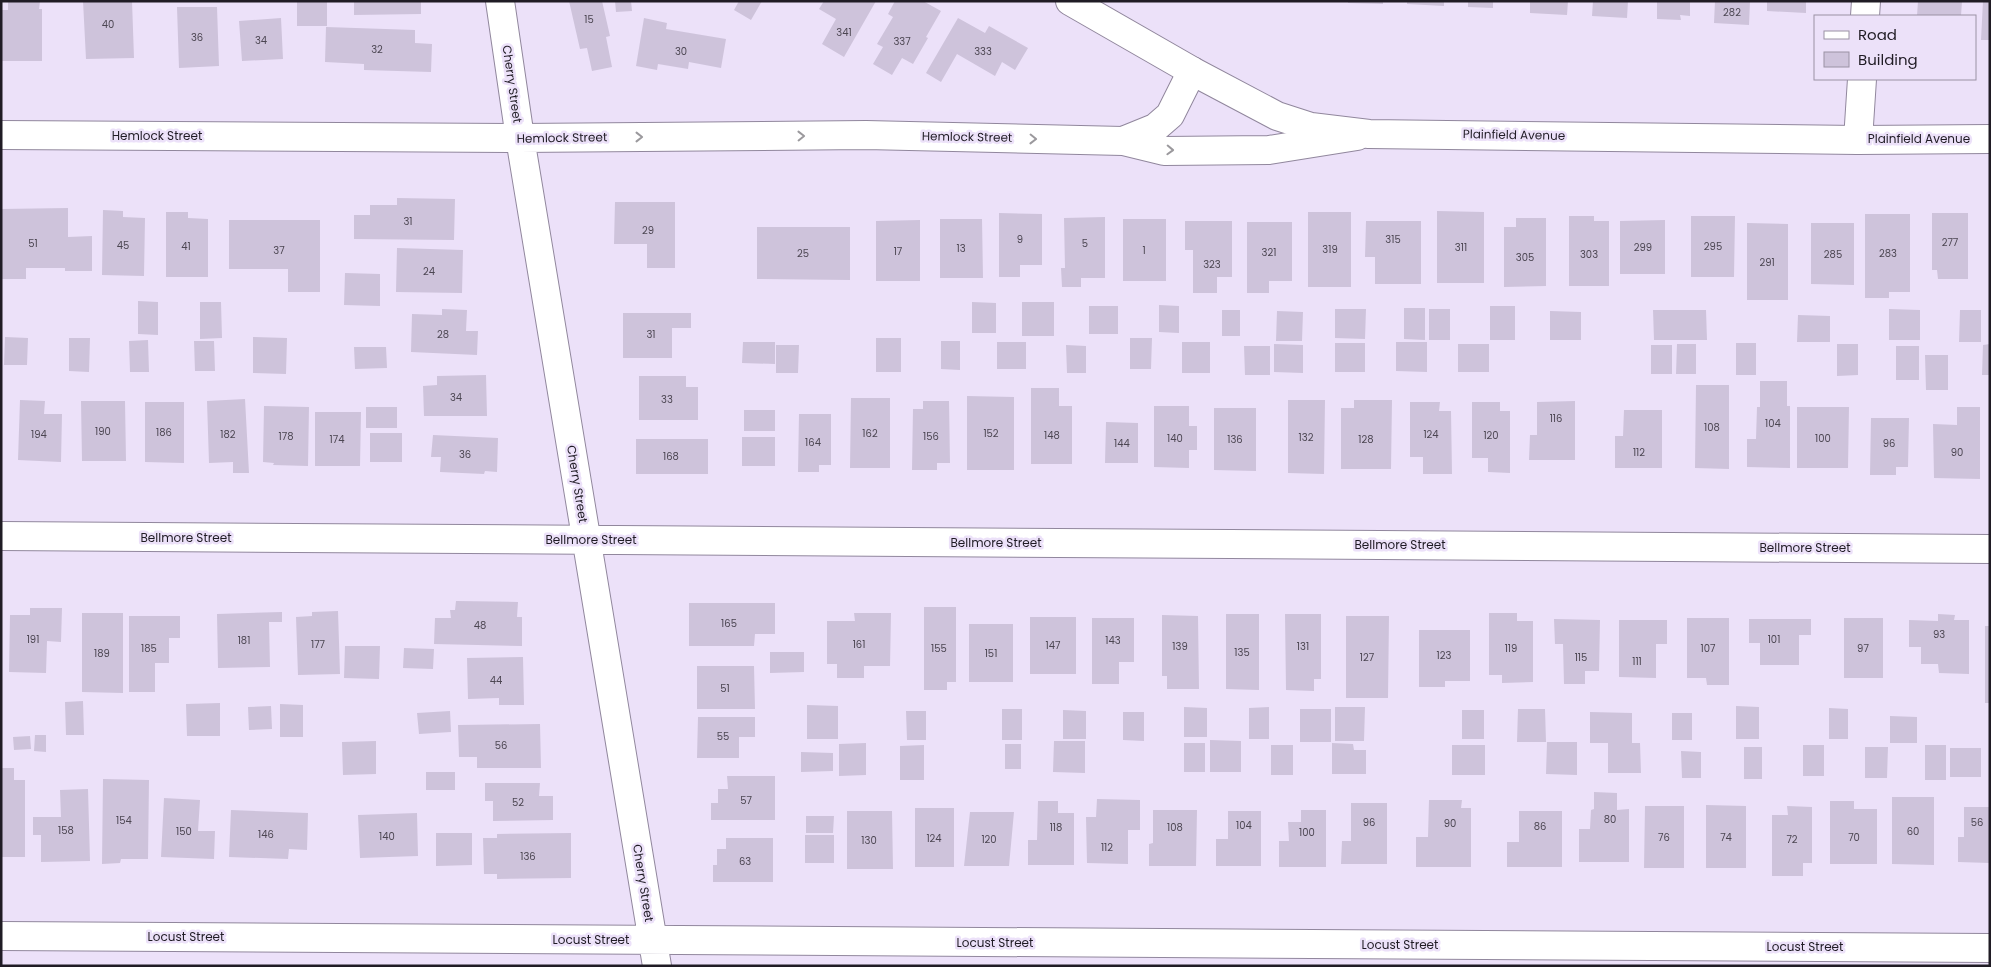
<svg xmlns="http://www.w3.org/2000/svg" width="1991" height="967" font-family="Poppins,sans-serif">
<style>
.building{fill:#cec3db}
.lines{fill:none;stroke-linecap:round;stroke-linejoin:round}
.street-casing{stroke:#91879d;stroke-width:30}
.secondary-casing{stroke:#91879d;stroke-width:30}
.street{stroke:#fff;stroke-width:28}
.secondary{stroke:#fff;stroke-width:28}
.oneway{stroke:#9b999d}
.labels{text-anchor:middle;stroke-width:5;stroke-linejoin:round;paint-order:stroke}
.number-label{font-size:10px;fill:#4c4652}
.street-label{font-size:12px;fill:#201c25;stroke:#ece1f9}
</style>
<rect width="100%" height="100%" fill="#ece1f9"/>
<path class="building" d="M8,1H40L39,9H42V61H1V10H8Z
M83,1H132L134,58L86,59Z
M297,1H327V26H297Z
M354,1H421V14L354,15Z
M569,1H602L610,36L606,37L612,67L592,71L587,48L580,49Z
M615,1H631L632,11L616,12Z
M739,1H762L751,20L734,10Z
M824,1H876L844,57L822,44L836,19L819,9Z
M895,1H923L941,11L926,37L928,38L913,64L902,58L892,75L873,64L883,47L877,44L893,17L888,14Z
M1348,1H1383V4L1348,3Z
M1407,1H1444V6L1407,4Z
M1468,1H1493V8L1468,7Z
M1530,1H1568L1567,15L1530,13Z
M1593,1H1628L1627,18L1592,16Z
M1657,1H1690V16L1680,15L1681,20L1657,19Z
M1715,1H1750L1749,25L1714,23Z
M1767,1H1806V13L1767,11Z
M1918,1H1962L1961,16H1917Z
M1983,1H1990V40H1981Z
M177,7H217L219,66L179,68Z
M281,18L283,59L242,61L239,21Z
M644,18L667,23L666,29L726,39L721,68L689,62L688,69L658,64L657,70L636,66Z
M958,18L985,33L989,26L1028,48L1015,70L1002,62L995,76L957,54L941,82L926,73Z
M326,27L415,30V43L432,44L431,72L364,70V64L325,62Z
M397,198L455,199L454,240L354,239V215H370V205H397Z
M615,202H675V268H647V244H614Z
M68,208V237L92,236V271H65V268H26V279H1V209Z
M103,210L123,211V217L145,218L144,276L102,275Z
M1437,211L1484,212V283H1437Z
M166,212H188V218L208,219V277H166Z
M1308,212H1351V287H1308Z
M999,213L1042,214V265H1020V277H999Z
M1932,213H1968V279H1938L1937,270H1932Z
M1865,214H1910V292H1889V298H1865Z
M1569,216H1594V221H1609V286H1569Z
M1691,216H1735L1734,277H1691Z
M1105,217V278H1081V287H1062L1061,268H1065L1064,218Z
M1516,218H1546V286L1504,287V227H1516Z
M940,219H982L983,278H940Z
M1123,219H1166V281H1123Z
M229,220H320V292H288V269H229Z
M920,220V281H876V221Z
M1665,220V274H1620V221Z
M1185,221H1232V277H1217V293H1193V250H1185Z
M1366,221H1421V284H1375V257H1365Z
M1247,222H1292V281H1269V293H1247Z
M1747,223L1788,224V300H1747Z
M1811,223H1854V285L1811,284Z
M757,227H850V280L757,279Z
M397,248L463,250L462,293L396,292Z
M345,273L380,274V306L344,305Z
M138,301L158,302V335L138,334Z
M200,302H221L222,338L200,339Z
M972,302L996,303V333H972Z
M1022,302H1054V336H1022Z
M1159,305L1179,306V333L1159,332Z
M1089,306H1118V334H1089Z
M1490,306H1515V340H1490Z
M1404,308H1425V340L1404,339Z
M442,309L467,310L466,331H478L477,355L411,352L412,314L442,315Z
M1335,309H1366L1365,339L1335,338Z
M1429,309H1450V340H1429Z
M1889,309L1920,310V340H1889Z
M1222,310H1240V336H1222Z
M1653,310H1706L1707,340H1654Z
M1960,310H1981V342H1959Z
M1277,311L1303,312L1302,341H1276Z
M1550,311L1581,312V340H1550Z
M623,313H691V328H672V358H623Z
M1798,315L1830,316V342H1797Z
M5,337L28,338L27,365H4Z
M253,337L287,338L286,374L253,373Z
M69,338H90L89,372L69,371Z
M876,338H901V372H876Z
M1130,338H1152L1151,369H1130Z
M148,340L149,372H130L129,341Z
M194,341H214L215,371H195Z
M941,341H960V370L941,369Z
M743,342H775V364L742,363Z
M997,342H1026V369H997Z
M1182,342H1210V373H1182Z
M1396,342H1427V372L1396,371Z
M1335,343H1365V372H1335Z
M1736,343H1756V375H1736Z
M1274,344L1303,345V373L1274,372Z
M1458,344H1489V372H1458Z
M1677,344H1696V374H1676Z
M1837,344H1858V375L1837,376Z
M1990,344V375H1982L1983,345Z
M776,345H799L798,373H776Z
M1066,345L1086,346V373H1067Z
M1651,345H1672V374H1651Z
M1244,346H1270V375H1245Z
M1896,346H1919V380H1896Z
M354,347H386L387,368L355,369Z
M1925,355H1948V390H1926Z
M486,375L487,416H424L423,386L437,385V376Z
M639,376H686V387H698V420H639Z
M1760,381H1787V406H1790V468L1747,467V439H1756L1757,407H1760Z
M1696,385H1729V469L1695,468Z
M1031,388H1059V406H1072V464H1031Z
M967,396L1014,397V470H967Z
M851,398H890V468H850Z
M245,399L249,473H233V462L209,463L207,401Z
M20,400L45,401L44,414H62L61,462L18,460Z
M1288,400H1325L1324,474L1288,473Z
M1354,400H1392L1391,469H1341V408H1354Z
M81,401H125L126,461H82Z
M923,401H949L950,463H937V470H912L913,409H923Z
M1575,401V460H1529L1530,435H1537V402Z
M145,402H184V463L145,462Z
M1410,402H1440L1439,411H1451L1452,474H1423V457H1410Z
M1472,402H1500V411H1510V473L1488,472V458H1472Z
M264,406L309,407L308,466L273,465L274,463L263,462Z
M1154,406H1189V426H1197V450H1189V468L1154,467Z
M366,407H397V428H366Z
M1797,407H1849L1848,468H1797Z
M1957,407H1980V479L1934,478L1933,424L1957,425Z
M1214,408H1256V471L1214,470Z
M744,410H775V431H744Z
M1624,410H1662V468H1615V436H1623Z
M315,412H361L360,466H315Z
M799,414H831V465H819V472H798Z
M1871,418H1909L1908,467H1896V475H1870Z
M1106,422L1138,423V463H1105Z
M370,433H402V462H370Z
M433,435L498,438L497,472L485,471L484,474L440,472L441,457H431Z
M742,437H775V466H742Z
M636,439H708V474H636Z
M456,601L518,602L517,617H522V646L434,644L435,618H451L450,610H455Z
M689,603H775V634H755L754,646H689Z
M924,607H956V682H947V690H924Z
M30,608H62L61,642L47,641L46,673L9,672L10,615H30Z
M338,611L340,674L298,675L296,617L312,616V612Z
M282,612V622H269L270,667L218,668L217,614Z
M82,613H123V693L82,692Z
M854,613H891L890,666H864V678H837V664H827V621H855Z
M1489,613H1517V621H1533V682L1502,683V675H1489Z
M1226,614H1259V690L1226,689Z
M1285,614H1321V679H1314V691L1286,690Z
M1938,614L1955,615L1954,620H1969V674L1939,673L1938,664H1921V647H1909V620L1938,621Z
M1162,615L1198,616L1199,689H1167V676H1162Z
M129,616H180V638H169V663H155V692H129Z
M1346,616H1389L1388,698H1346Z
M1030,617H1076V674H1030Z
M1092,618H1134V662H1119V684H1092Z
M1687,618H1729V685H1707L1706,678H1687Z
M1844,618H1883V678H1844Z
M1554,619L1600,620L1599,671H1585V684H1564L1563,644H1555Z
M1749,619H1811V635H1799V665H1760V643H1749Z
M1619,620H1667V644H1656V678L1619,677Z
M969,624H1013V682H969Z
M1985,626H1990V703H1985Z
M1419,630H1470V681H1445V687H1419Z
M345,646H380L379,679L344,678Z
M404,648L434,649L433,669L403,668Z
M770,652H804V672L770,673Z
M523,657L524,705H499V698L468,699L467,658Z
M697,666H754L755,709H697Z
M83,701L84,735H66L65,702Z
M220,703V736H187L186,704Z
M280,704L303,705V737H280Z
M807,705L838,706V739H807Z
M271,706L272,729L249,730L248,707Z
M1736,706L1759,707V739H1736Z
M1184,707L1207,708V737H1184Z
M1269,707V739H1249V708Z
M1335,707H1365L1364,741H1335Z
M1829,708L1848,709V739H1829Z
M1002,709H1022V740H1002Z
M1300,709H1331V742H1300Z
M1518,709H1545L1546,742H1517Z
M1063,710L1086,711V739H1063Z
M1462,710H1484V739H1462Z
M450,711L451,732L419,734L417,713Z
M906,711H926V740H907Z
M1123,712H1144V741L1123,740Z
M1590,712L1632,713V743H1640L1641,773H1608V743H1590Z
M1672,713H1692V740H1672Z
M1890,716L1917,717V743H1890Z
M698,717H755V737H739V758H697Z
M540,724L541,768H477V757H459L458,725Z
M35,735H46V752L34,751Z
M30,736L31,749L14,750L13,737Z
M1210,740L1241,741V772H1210Z
M376,741V774L343,775L342,742Z
M1054,741H1085V773L1053,772Z
M1547,742H1577V775L1546,774Z
M866,743V775L839,776V744Z
M1184,743H1205V772H1184Z
M1332,743L1353,744L1354,750H1366V774H1332Z
M1005,744H1021V769H1005Z
M924,745V780H900V746Z
M1271,745H1293V775H1271Z
M1452,745H1485V775H1452Z
M1803,745H1824V776H1803Z
M1925,745H1946V780H1925Z
M1744,747H1762V779H1744Z
M1865,747H1888L1887,778H1865Z
M1950,748H1981V777H1950Z
M1681,751L1701,752V778H1682Z
M801,752L833,753V771L801,772Z
M1,768H14V780H25V857H1Z
M426,772H455V790H426Z
M727,776H775V820H711V803H718V789H728Z
M103,779L149,780L148,859H121L120,863L102,864Z
M485,783H540L539,796H553V820L493,821V801H485Z
M88,789L90,861L41,862V835H33V817H61L60,790Z
M1594,792L1617,793V810L1629,809V862H1579V829H1590L1591,810L1594,809Z
M1892,797H1934V865L1892,864Z
M164,798L200,800L198,831H215L214,859L161,857Z
M1097,799L1140,800V830H1128V864L1087,863L1086,817H1096Z
M1429,800H1462L1461,808H1471V867H1416V837H1428Z
M1038,801H1058V813H1074V865H1028V840H1037Z
M1830,801H1854V809H1877V864H1830Z
M1351,803H1387V864H1341L1342,841H1351Z
M1706,805L1746,806V868H1706Z
M1645,806H1684V868H1644Z
M1787,806L1812,807V863H1803V876H1772V815H1788Z
M1964,807H1990V863L1958,862V837H1964Z
M915,808H954V867H915Z
M231,810L308,813L307,850L289,849L288,859L229,857Z
M1153,810H1197L1196,866H1149V844L1153,843Z
M1301,810H1326V867H1279V841H1289L1288,822H1301Z
M847,811H892L893,869H847Z
M1228,811H1261V866H1216V839H1228Z
M1519,811H1562V867H1507V842H1519Z
M970,812H1014L1009,866H964Z
M417,813L418,856L360,858L358,815Z
M806,816H834L833,833H806Z
M436,833H472V865L436,866Z
M571,833V878L497,879V874H484L483,838H497V834Z
M805,835H834V863H805Z
M726,838H773V882H713V865H717V849H726Z"/>
<g class="lines">
<defs>
<path id="street" d="M500,1L520,138L657,966
M1865,16L1866,1
M1,135L520,138L866,135L1123,141L1164,151L1269,150L1357,136
M1858,140L1862,79
M1123,141L1155,128L1170,115L1192,71
M1,536L1990,549
M1,936L1990,948"/>
<path id="secondary" d="M1070,1L1192,71L1277,116L1311,127L1369,134L1858,140L1990,139"/>
</defs>
<use href="#street" class="street-casing"/>
<use href="#secondary" class="secondary-casing"/>
<use href="#street" class="street"/>
<use href="#secondary" class="secondary"/>
</g>
<defs><path id="oneway-chevron" d="M-2-3.5L2.5 0L-2 3.5" fill="none" stroke-width="1.6" stroke-linecap="round" stroke-linejoin="round" transform="scale(1.25)"/></defs>
<g class="oneway">
<use href="#oneway-chevron" transform="translate(801 136) rotate(-1)"/>
<use href="#oneway-chevron" transform="translate(639 137)"/>
<use href="#oneway-chevron" transform="translate(1033 139) rotate(1)"/>
<use href="#oneway-chevron" transform="translate(1170 150) rotate(2)"/>
</g>
<g class="labels">
<g class="number-label">
<text x="1732" y="16">282</text>
<text x="589" y="23">15</text>
<text x="108" y="28">40</text>
<text x="844" y="36">341</text>
<text x="197" y="41">36</text>
<text x="261" y="44">34</text>
<text x="902" y="45">337</text>
<text x="377" y="53">32</text>
<text x="681" y="55">30</text>
<text x="983" y="55">333</text>
<text x="408" y="225">31</text>
<text x="648" y="234">29</text>
<text x="1020" y="243">9</text>
<text x="1393" y="243">315</text>
<text x="1950" y="246">277</text>
<text x="33" y="247">51</text>
<text x="1085" y="247">5</text>
<text x="123" y="249">45</text>
<text x="186" y="250">41</text>
<text x="1713" y="250">295</text>
<text x="1461" y="251">311</text>
<text x="1643" y="251">299</text>
<text x="961" y="252">13</text>
<text x="1330" y="253">319</text>
<text x="279" y="254">37</text>
<text x="1144" y="254">1</text>
<text x="898" y="255">17</text>
<text x="1269" y="256">321</text>
<text x="803" y="257">25</text>
<text x="1888" y="257">283</text>
<text x="1589" y="258">303</text>
<text x="1833" y="258">285</text>
<text x="1525" y="261">305</text>
<text x="1767" y="266">291</text>
<text x="1212" y="268">323</text>
<text x="429" y="275">24</text>
<text x="443" y="338">28</text>
<text x="651" y="338">31</text>
<text x="456" y="401">34</text>
<text x="667" y="403">33</text>
<text x="1556" y="422">116</text>
<text x="1773" y="427">104</text>
<text x="1712" y="431">108</text>
<text x="103" y="435">190</text>
<text x="164" y="436">186</text>
<text x="870" y="437">162</text>
<text x="991" y="437">152</text>
<text x="39" y="438">194</text>
<text x="228" y="438">182</text>
<text x="1431" y="438">124</text>
<text x="1052" y="439">148</text>
<text x="1491" y="439">120</text>
<text x="286" y="440">178</text>
<text x="931" y="440">156</text>
<text x="1306" y="441">132</text>
<text x="1175" y="442">140</text>
<text x="1823" y="442">100</text>
<text x="337" y="443">174</text>
<text x="1235" y="443">136</text>
<text x="1366" y="443">128</text>
<text x="813" y="446">164</text>
<text x="1122" y="447">144</text>
<text x="1889" y="447">96</text>
<text x="1639" y="456">112</text>
<text x="1957" y="456">90</text>
<text x="465" y="458">36</text>
<text x="671" y="460">168</text>
<text x="729" y="627">165</text>
<text x="480" y="629">48</text>
<text x="1939" y="638">93</text>
<text x="33" y="643">191</text>
<text x="1774" y="643">101</text>
<text x="244" y="644">181</text>
<text x="1113" y="644">143</text>
<text x="318" y="648">177</text>
<text x="859" y="648">161</text>
<text x="1053" y="649">147</text>
<text x="1180" y="650">139</text>
<text x="1303" y="650">131</text>
<text x="149" y="652">185</text>
<text x="939" y="652">155</text>
<text x="1511" y="652">119</text>
<text x="1708" y="652">107</text>
<text x="1863" y="652">97</text>
<text x="1242" y="656">135</text>
<text x="102" y="657">189</text>
<text x="991" y="657">151</text>
<text x="1444" y="659">123</text>
<text x="1367" y="661">127</text>
<text x="1581" y="661">115</text>
<text x="1637" y="665">111</text>
<text x="496" y="684">44</text>
<text x="725" y="692">51</text>
<text x="723" y="740">55</text>
<text x="501" y="749">56</text>
<text x="746" y="804">57</text>
<text x="518" y="806">52</text>
<text x="1610" y="823">80</text>
<text x="124" y="824">154</text>
<text x="1369" y="826">96</text>
<text x="1977" y="826">56</text>
<text x="1450" y="827">90</text>
<text x="1244" y="829">104</text>
<text x="1540" y="830">86</text>
<text x="1056" y="831">118</text>
<text x="1175" y="831">108</text>
<text x="66" y="834">158</text>
<text x="184" y="835">150</text>
<text x="1913" y="835">60</text>
<text x="1307" y="836">100</text>
<text x="266" y="838">146</text>
<text x="387" y="840">140</text>
<text x="1664" y="841">76</text>
<text x="1726" y="841">74</text>
<text x="1854" y="841">70</text>
<text x="934" y="842">124</text>
<text x="989" y="843">120</text>
<text x="1792" y="843">72</text>
<text x="869" y="844">130</text>
<text x="1107" y="851">112</text>
<text x="528" y="860">136</text>
<text x="745" y="865">63</text>
</g>
<g class="street-label">
<text transform="translate(512 84) rotate(82)" y="4">Cherry Street</text>
<text transform="translate(1514 135) rotate(1)" y="4">Plainfield Avenue</text>
<text x="157" y="140">Hemlock Street</text>
<text transform="translate(967 137) rotate(1)" y="4">Hemlock Street</text>
<text transform="translate(562 138) rotate(-1)" y="4">Hemlock Street</text>
<text x="1919" y="143">Plainfield Avenue</text>
<text transform="translate(577 484) rotate(81)" y="4">Cherry Street</text>
<text x="186" y="542">Bellmore Street</text>
<text x="591" y="544">Bellmore Street</text>
<text x="996" y="547">Bellmore Street</text>
<text x="1400" y="549">Bellmore Street</text>
<text x="1805" y="552">Bellmore Street</text>
<text transform="translate(643 883) rotate(81)" y="4">Cherry Street</text>
<text x="186" y="941">Locust Street</text>
<text x="591" y="944">Locust Street</text>
<text x="995" y="947">Locust Street</text>
<text x="1400" y="949">Locust Street</text>
<text x="1805" y="951">Locust Street</text>
</g>
</g>
<rect width="1991" height="967" fill="none" stroke="#201c25" stroke-width="5"/>
<rect x="1814" y="15" width="162" height="65" fill="#ece1f9" stroke="#9a92a4"/>
<rect x="1824" y="31" width="25" height="8" fill="#ffffff" stroke="#9a92a4"/>
<text x="1858" y="40" font-size="15" fill="#201c25">Road</text>
<rect x="1824" y="52" width="25" height="15" fill="#cec3db" stroke="#9a92a4"/>
<text x="1858" y="65" font-size="15" fill="#201c25">Building</text>
</svg>
